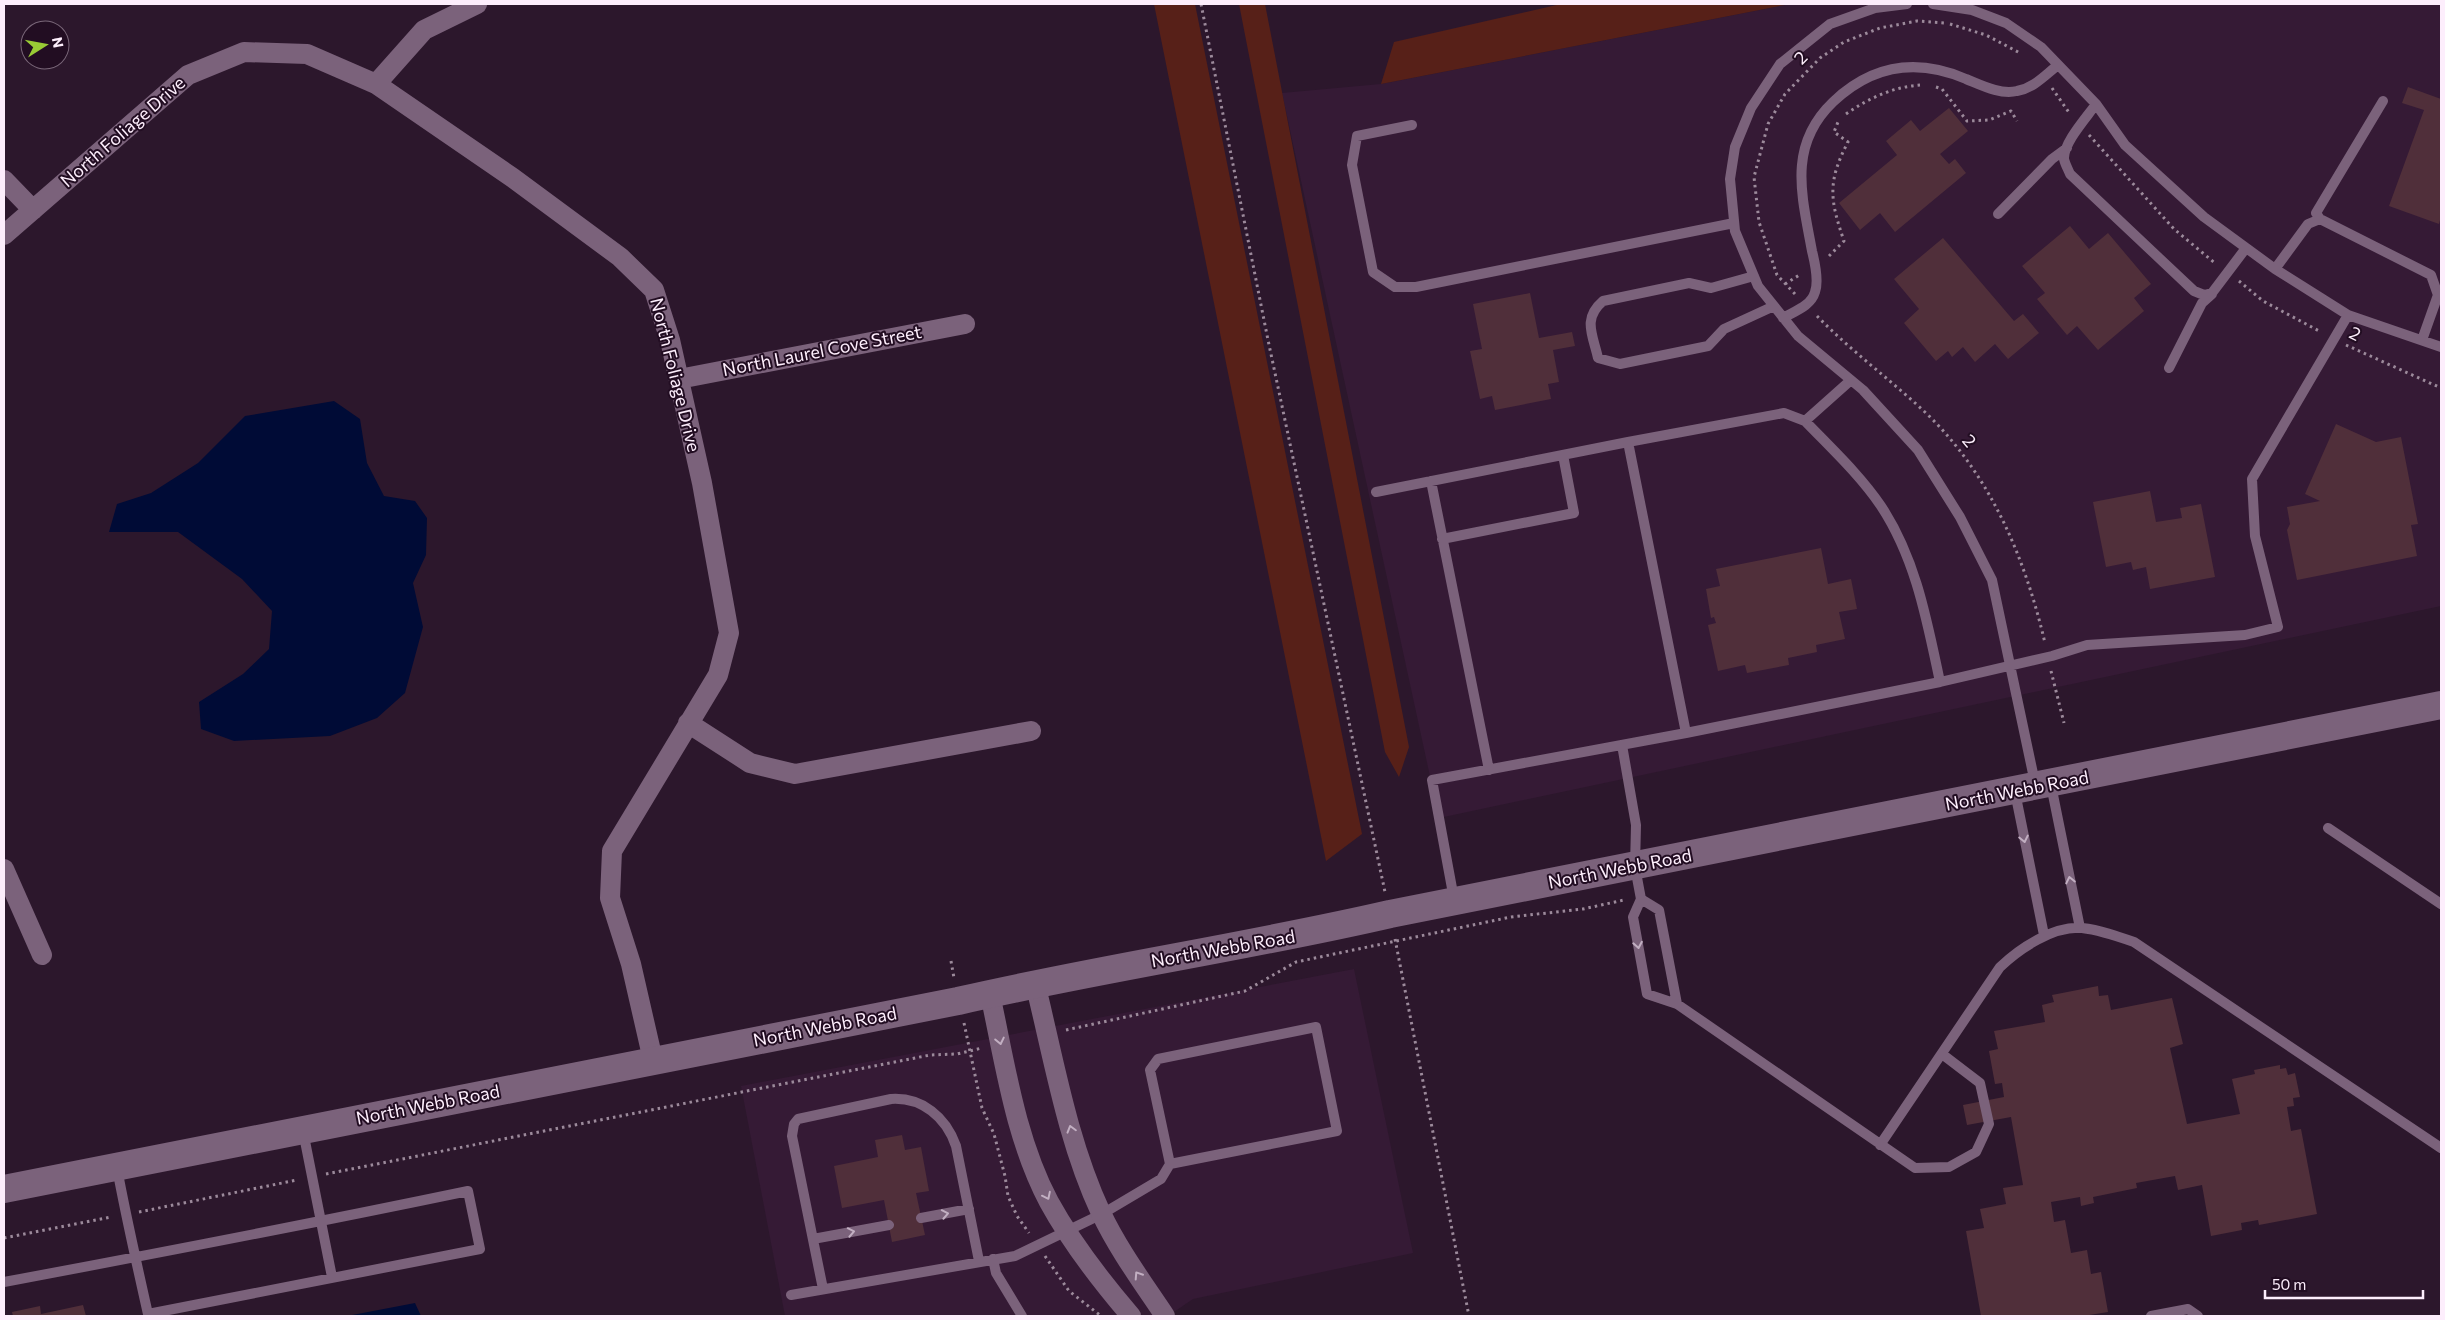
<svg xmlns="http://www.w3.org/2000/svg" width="2445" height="1320" font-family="Commissioner,sans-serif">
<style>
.built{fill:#351a35}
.green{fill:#572018}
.water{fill:#000b36}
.building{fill:#502f3a}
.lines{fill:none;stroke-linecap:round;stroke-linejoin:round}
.path{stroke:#9c8a9b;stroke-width:3;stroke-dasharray:2.5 4;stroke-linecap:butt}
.service{stroke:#7b627b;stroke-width:10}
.minor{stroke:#7b627b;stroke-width:20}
.secondary{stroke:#7b627b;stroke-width:28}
.oneway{stroke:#c2afc2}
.labels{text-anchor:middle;stroke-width:4;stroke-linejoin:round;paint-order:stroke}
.street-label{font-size:18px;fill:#fdeefc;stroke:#220d22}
</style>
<rect width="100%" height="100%" fill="#2c172c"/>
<path class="built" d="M1790,4H2441V606L1439,818L1282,93L1381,84Z
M1354,969L1413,1253L1193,1299L1168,1316H785L741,1086Z"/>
<path class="green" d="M1154,4H1195L1362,834L1326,861Z
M1239,4H1265L1409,747L1399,777L1385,752Z
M1561,4H1790L1381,84L1394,42Z"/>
<path class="water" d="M334,401L360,419L367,463L384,496L415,501L427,518L426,555L413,583L423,627L405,693L377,718L330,736L234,741L201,729L199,702L243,674L269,649L272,611L242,579L178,532H109L117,504L151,493L198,463L245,416Z
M415,1303L421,1316H347Z"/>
<path class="building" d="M2408,87L2441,99V216L2439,224L2389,206L2424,110L2402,103Z
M1949,108L1968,131L1940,154L1949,164L1955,159L1966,173L1895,232L1880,213L1860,230L1839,203L1897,155L1886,141L1911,120L1920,131Z
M2070,226L2089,249L2108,233L2151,284L2134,298L2144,311L2098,350L2077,326L2067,335L2037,299L2045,293L2022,266Z
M1943,238L2014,321L2023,314L2039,333L2008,359L1995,344L1975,362L1963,347L1952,357L1948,351L1936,361L1904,323L1919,309L1894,279Z
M1530,293L1539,338L1572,332L1575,346L1553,350L1559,382L1548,384L1551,399L1495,410L1492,396L1480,399L1470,351L1482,349L1473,304Z
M2336,424L2376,442L2401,437L2418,524L2411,525L2417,556L2297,580L2287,530L2290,524L2287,507L2320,501L2305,494Z
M2150,491L2156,522L2182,518L2180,508L2201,504L2215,577L2150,589L2146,567L2133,570L2131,562L2106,567L2093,502Z
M1821,548L1828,584L1851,579L1857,609L1839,612L1845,639L1816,645L1817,652L1788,658L1789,665L1747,673L1745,665L1718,671L1708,625L1716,623L1714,617L1711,618L1706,589L1720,586L1716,569Z
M2098,986L2099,996L2108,995L2111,1010L2172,998L2183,1044L2170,1048L2187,1124L2240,1114L2232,1079L2255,1074L2254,1070L2280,1065V1069L2286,1068L2288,1075L2295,1073L2300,1097L2293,1098L2294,1106L2287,1107L2291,1131L2301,1129L2317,1214L2259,1225L2258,1220L2241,1223L2242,1230L2211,1236L2202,1185L2178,1190L2175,1176L2136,1183L2137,1188L2093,1197L2094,1203L2081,1206L2080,1197L2051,1202L2054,1222L2065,1220L2071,1253L2087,1250L2091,1274L2101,1272L2108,1312L2083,1316H1981L1966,1231L1984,1228L1980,1209L2006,1204L2003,1188L2023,1185L2011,1117L1967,1125L1963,1105L2004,1097L2002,1083L1995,1084L1989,1051L1998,1049L1994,1031L2045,1022L2042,1005L2054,1002L2052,995Z
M902,1135L905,1150L921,1147L929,1191L916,1193L925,1235L892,1242L884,1200L842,1208L834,1166L878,1157L875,1140Z
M83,1305L86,1316H13L12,1312L40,1306L41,1314Z"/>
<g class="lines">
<path class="path" d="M1201,4L1268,340L1385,892
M1950,24L1986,35L2020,53
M1936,87L1942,89L1967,121L1989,120L2011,111L2017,121
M2052,88L2070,114
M1846,114C1869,98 1893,87 1920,85
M2089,135L2174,229L2216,264
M1829,256L1844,241C1830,200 1827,182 1848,142L1834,132L1838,122
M2239,281L2263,301L2321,332
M1785,284L1801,274
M1795,294L1777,275L1759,222L1754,177L1768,124L1785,94L1820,58L1844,42L1880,28L1917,21L1944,23
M1817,316C1851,351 1891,380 1927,414C1991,476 2025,558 2045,643
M2346,345L2441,388
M2051,671L2064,723
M1395,939L1469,1316
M951,961L954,978
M964,1023L982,1108L994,1134L1005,1176L1008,1196L1017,1216L1029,1233
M1066,1030L1245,991L1296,962L1511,917L1583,909L1624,900
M326,1174L930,1055L957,1054L982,1048
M139,1212L297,1180
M4,1238L111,1217
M1045,1256L1069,1291L1101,1316"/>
<path class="service" d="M1907,4L1875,8L1830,24L1780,64L1751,108L1735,147L1730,179L1735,231L1758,286L1798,336L1863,390L1918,450L1960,517L1992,580L2035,783
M1933,4L1972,10L2006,23L2041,47L2096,104L2125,145L2204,217L2275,269L2348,315L2441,347
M2096,104C2087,117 2063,143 2064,159C2065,164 2068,169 2070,174L2194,291L2204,295L2212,293L2246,248
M1412,125L1357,136L1352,165L1373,272L1395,287H1416L1734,223
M1998,214L2052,159L2067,148
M2320,219L2316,213L2383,101
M2275,269L2308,224L2320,219L2431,275L2438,295L2422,340
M1754,276L1711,288L1689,283L1603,301C1582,319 1593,335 1598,358L1620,364L1708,346L1724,329L1774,306
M1783,318C1795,311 1811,306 1815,292C1819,281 1815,263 1812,251C1802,196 1787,146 1833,102C1873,64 1917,58 1966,79C1981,85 2000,95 2017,91C2034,88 2045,75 2058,65
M2169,368L2202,303L2212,294
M1851,380L1805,421C1831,448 1860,475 1881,506C1916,559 1927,621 1940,682
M1805,421L1784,413L1628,442L1686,733L1940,682L2052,656L2087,645L2245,635L2278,627L2255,536L2252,479L2348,315
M1431,481L1489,770
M1376,492L1628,442
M1442,539L1574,513L1563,455
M1622,745L1636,825L1635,867L1641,899L1633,917L1647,994L1677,1004L1915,1168L1949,1167L1976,1152L1989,1124L1980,1083L1942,1054
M2051,785L2080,928
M2015,792L2044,935
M2328,828L2441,904
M1454,899L1432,780L1686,733
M1641,899L1659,910L1677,1004
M303,1131L332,1277
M1880,1145L2000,967C2020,948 2053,926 2082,928C2100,930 2117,936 2134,942L2441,1148
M921,1218L969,1209
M813,1239L889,1225
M993,1259L996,1273L1022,1316
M4,1282C159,1253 314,1223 468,1191L480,1249L148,1314C137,1265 126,1217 117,1168
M823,1289L792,1136L794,1124L798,1119L891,1099C922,1097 946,1117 956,1146L979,1261
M791,1295L1015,1256L1102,1214L1161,1179L1170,1164L1337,1131L1316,1027L1158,1059L1150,1070L1170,1164
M2151,1316L2188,1309L2198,1316"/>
<path class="minor" d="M376,84L424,30L477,4
M4,180L33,210
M4,235L188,75L244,52L307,54L376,84L513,178L620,257L654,290L670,340L702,483L729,633L718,675L612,851L610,898L631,964L653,1060
M679,379L965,324
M688,723L750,763L795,774L1031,731
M4,869L42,955
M1035,983C1054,1060 1067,1140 1101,1213C1118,1249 1143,1283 1165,1316
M990,994C1005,1063 1015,1138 1049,1202C1072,1244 1101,1281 1131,1316"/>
<path class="secondary" d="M4,1189L958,1001C1101,968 1247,947 1390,914L2441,705"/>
</g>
<defs><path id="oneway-chevron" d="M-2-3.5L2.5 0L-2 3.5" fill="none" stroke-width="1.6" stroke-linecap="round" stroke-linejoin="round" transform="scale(1.25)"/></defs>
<g class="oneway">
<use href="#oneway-chevron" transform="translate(2024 839) rotate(78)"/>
<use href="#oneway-chevron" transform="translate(2070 880) rotate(-102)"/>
<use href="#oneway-chevron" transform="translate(1638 945) rotate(80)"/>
<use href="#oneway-chevron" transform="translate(1000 1041) rotate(78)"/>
<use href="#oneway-chevron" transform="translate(1071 1129) rotate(-106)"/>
<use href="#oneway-chevron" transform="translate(1047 1196) rotate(64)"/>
<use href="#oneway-chevron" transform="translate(945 1214) rotate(-11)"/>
<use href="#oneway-chevron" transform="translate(851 1232) rotate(-11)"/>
<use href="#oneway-chevron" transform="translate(1138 1275) rotate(-123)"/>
</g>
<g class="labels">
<g class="street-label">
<text transform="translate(1801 58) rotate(-46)" y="6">2</text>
<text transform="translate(123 132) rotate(-41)" y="6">North Foliage Drive</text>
<text transform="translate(2355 334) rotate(27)" y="6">2</text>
<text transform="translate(822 351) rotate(-11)" y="6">North Laurel Cove Street</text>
<text transform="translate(675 375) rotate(76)" y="6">North Foliage Drive</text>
<text transform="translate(1969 441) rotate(50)" y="6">2</text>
<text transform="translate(2017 791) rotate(-11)" y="6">North Webb Road</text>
<text transform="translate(1620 869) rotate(-11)" y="6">North Webb Road</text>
<text transform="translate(1223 949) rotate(-10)" y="6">North Webb Road</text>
<text transform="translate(825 1027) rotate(-11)" y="6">North Webb Road</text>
<text transform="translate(428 1105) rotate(-11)" y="6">North Webb Road</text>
</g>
</g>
<rect width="2445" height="1320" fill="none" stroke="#fdeefc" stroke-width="10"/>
<g transform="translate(45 45) rotate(79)"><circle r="24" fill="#220d22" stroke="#7a6779"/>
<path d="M0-4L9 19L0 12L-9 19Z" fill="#99cb35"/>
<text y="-8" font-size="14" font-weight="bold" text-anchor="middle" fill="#fdeefc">N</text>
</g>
<path d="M2265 1290v8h158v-8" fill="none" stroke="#fdeefc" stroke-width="2.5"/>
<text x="2272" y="1290" font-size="15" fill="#fdeefc" stroke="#220d22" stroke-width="4" paint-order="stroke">50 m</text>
</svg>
